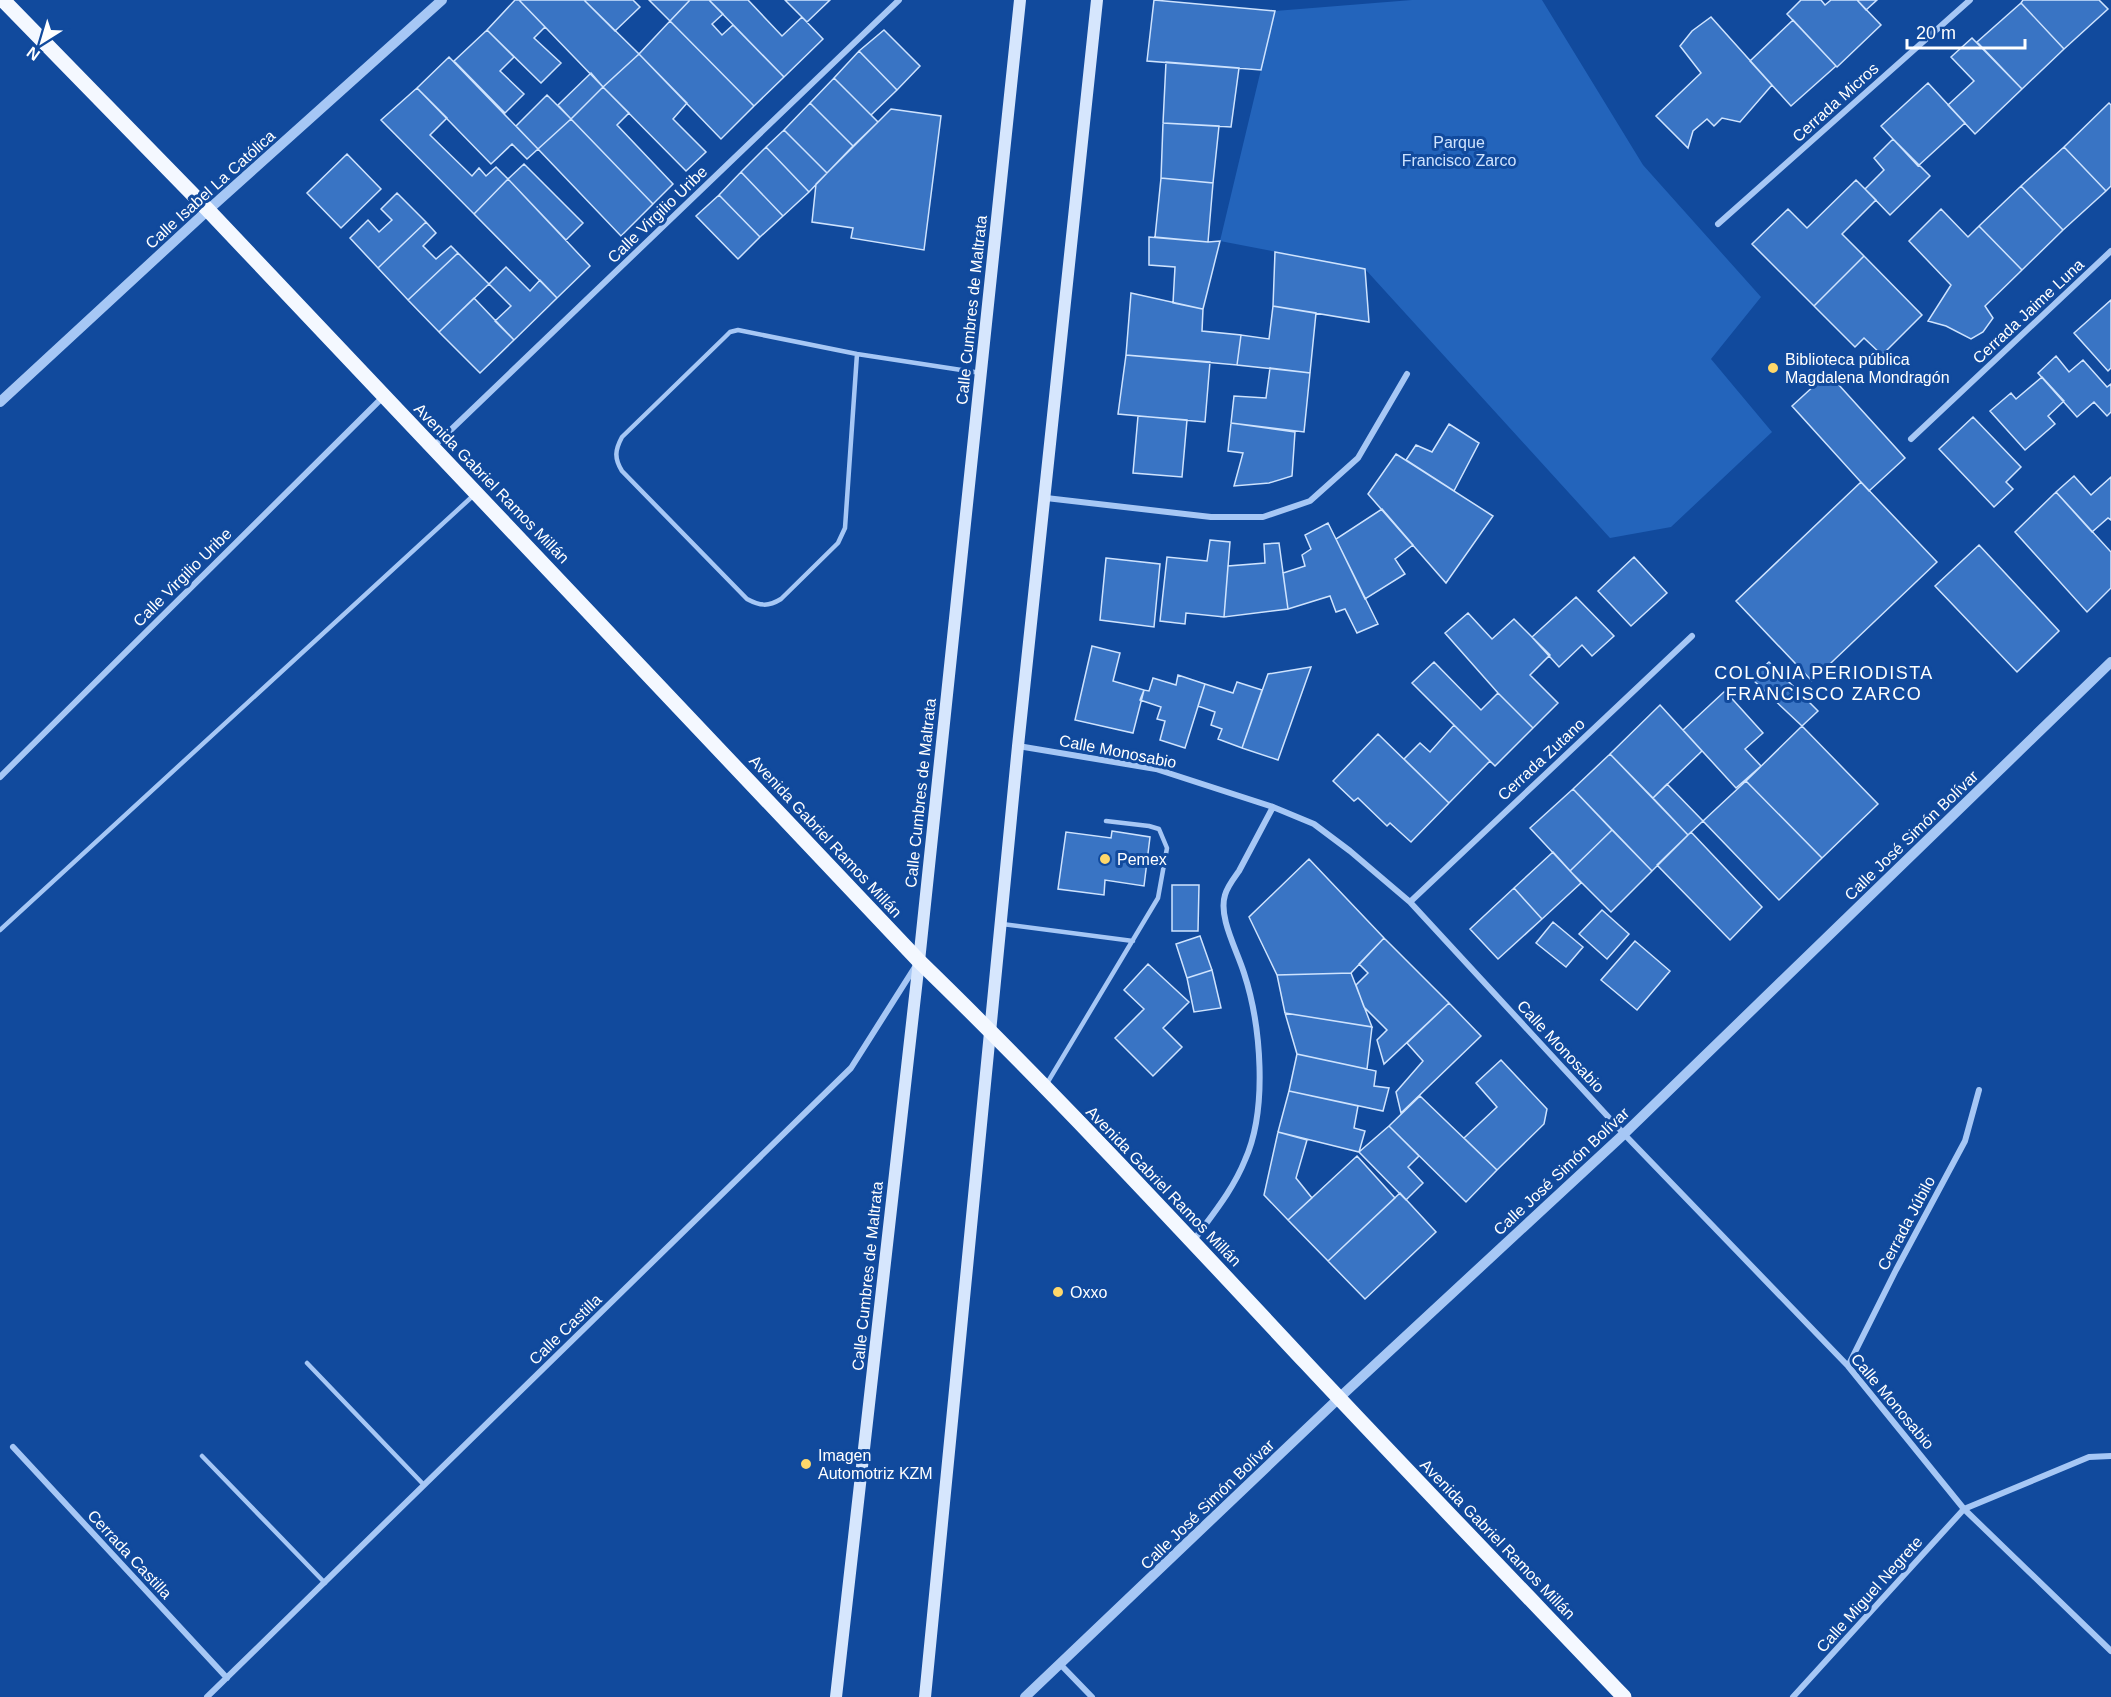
<svg xmlns="http://www.w3.org/2000/svg" width="2111" height="1697" font-family="Arial,sans-serif">
<style>
.green{fill:#2364bb}
.building{fill:#3974c4;stroke:#cee3fe;stroke-width:1.5}
.lines{fill:none;stroke-linecap:round;stroke-linejoin:round}
.service{stroke:#a6c7f5;stroke-width:4.5}
.minor{stroke:#a6c7f5;stroke-width:6}
.tertiary{stroke:#a6c7f5;stroke-width:10}
.secondary{stroke:#d6e6fd;stroke-width:12}
.primary{stroke:#f4f8ff;stroke-width:15}
.poi-dot{fill:#ffd86a;stroke:#114a9d;stroke-width:2}
.labels{text-anchor:middle;stroke-width:6;stroke-linejoin:round;paint-order:stroke}
.street-label{font-size:16px;fill:#fff;stroke:#114a9d}
.park-label{font-size:16px;fill:#cee3fe;stroke:#114a9d}
.poi-label{font-size:16px;fill:#fff;stroke:#114a9d;text-anchor:start}
.neighbourhood-label{font-size:18px;letter-spacing:1.5px;fill:#fff;stroke:#114a9d}
</style>
<rect width="100%" height="100%" fill="#114a9d"/>
<path class="green" d="M1412,0H1542L1643,165L1761,297L1711,359L1772,432L1671,527L1610,538L1365,269L1220,241L1275,11Z"/>
<path class="building" d="M515,0H519L545,27L534,38L561,63L541,83L487,30Z
M519,0H584L639,54L603,87Z
M584,0H633L640,7L615,31Z
M649,0H690L670,21Z
M690,0H709L723,14L712,24L722,35L733,25L784,77L754,106L670,21Z
M709,0H748L782,36L802,17L823,39L784,77Z
M785,0H830L807,22Z
M1154,0L1275,11L1261,70L1147,61Z
M1801,0H1821L1825,5L1831,0H1857L1881,25L1837,67L1787,14Z
M1857,0H1877L1866,10Z
M2023,0H2099L2108,9L2064,49L2021,3Z
M2021,3L2064,49L2022,89L1977,42Z
M1711,17L1772,85L1740,122L1722,118L1714,126L1707,119L1693,131L1688,148L1656,116L1701,73L1680,46L1692,31Z
M1793,20L1836,66L1791,106L1750,61Z
M670,21L754,106L721,139L639,54Z
M487,30L514,57L500,71L524,94L505,113L454,61Z
M884,30L920,66L897,90L859,51Z
M1972,38L2022,89L1975,134L1948,105L1974,81L1951,57Z
M859,51L897,90L871,115L834,78Z
M639,54L687,103L673,119L706,152L686,171L603,87Z
M449,57L538,149L527,159L512,144L491,164L417,88Z
M1166,62L1239,68L1231,127L1163,123Z
M591,73L603,87L571,119L558,105Z
M834,78L878,122L853,146L810,103Z
M1928,83L1965,123L1918,166L1881,126Z
M603,87L629,113L617,125L673,184L653,204L571,119Z
M417,88L447,118L430,135L472,176L479,168L486,176L496,167L508,179L474,214L381,120Z
M547,95L571,119L538,149L516,126Z
M810,103L853,146L827,173L784,130Z
M2109,103L2111,105V186L2106,191L2064,147Z
M891,109L941,116L924,250L851,238L853,228L812,222L816,184Z
M571,119L653,204L621,236L538,149Z
M1163,123L1219,126L1213,183L1161,178Z
M784,130L827,173L809,192L766,147Z
M1893,139L1930,176L1890,215L1865,189L1884,170L1874,158Z
M766,147L809,192L783,216L741,172Z
M2064,147L2106,191L2063,230L2021,186Z
M347,154L381,189L341,228L307,193Z
M524,164L583,223L566,240L508,179Z
M741,172L783,216L760,237L719,195Z
M1161,178L1213,183L1208,242L1155,237Z
M508,179L590,266L557,298L474,214Z
M1856,180L1876,200L1842,234L1864,256L1814,306L1752,244L1788,209L1807,228Z
M2021,186L2063,230L2022,270L1979,226Z
M397,193L426,222L378,268L350,238L368,220L379,232L392,220L381,209Z
M719,195L760,237L738,259L696,216Z
M1941,209L1968,237L1979,226L2022,270L1985,306L1993,318L1983,332L1971,339L1946,326L1928,321L1951,285L1909,241Z
M426,222L436,233L423,246L436,259L451,246L458,253L408,300L378,268Z
M1149,237L1208,242L1220,241L1203,309L1173,303L1175,267L1149,265Z
M1275,252L1365,269L1369,322L1273,306Z
M458,253L489,284L439,332L408,300Z
M1864,256L1922,315L1882,355L1864,338L1855,347L1814,306Z
M506,267L530,291L540,280L557,298L514,340L495,321L511,306L489,284Z
M1131,293L1203,309L1202,331L1241,335L1237,365L1126,355Z
M474,298L514,340L480,373L439,332Z
M2111,300V368L2108,371L2074,333Z
M1273,306L1316,313L1310,373L1237,365L1241,335L1269,339Z
M1126,355L1210,362L1205,422L1118,414Z
M2056,356L2069,372L2083,360L2107,387L2111,384V412L2107,416L2094,402L2077,417L2038,373Z
M1270,368L1310,373L1304,432L1231,423L1234,396L1266,398Z
M1828,373L1905,458L1869,491L1792,406Z
M2042,377L2064,401L2048,416L2055,424L2025,450L1990,411L2011,393L2016,399Z
M1138,416L1187,420L1182,477L1133,473Z
M1973,417L2021,467L2006,482L2013,489L1994,507L1939,449Z
M1231,423L1295,432L1292,476L1269,483L1234,486L1243,453L1228,451Z
M1449,424L1479,443L1454,491L1406,460L1416,445L1432,452Z
M1396,454L1493,516L1446,583L1368,494Z
M2074,476L2091,495L2111,477V520L2108,518L2092,532L2056,492Z
M1861,482L1937,562L1812,681L1736,601Z
M2056,492L2111,552V588L2087,612L2015,532Z
M1382,509L1413,545L1395,559L1405,574L1365,599L1336,539Z
M1328,523L1378,624L1357,633L1345,609L1336,612L1330,596L1288,609L1283,573L1305,566L1302,555L1311,549L1305,535Z
M1210,540L1230,542L1224,617L1186,613L1185,624L1160,621L1167,557L1207,561Z
M1279,543L1288,609L1224,617L1228,566L1265,563L1264,544Z
M1979,545L2059,631L2017,672L1935,586Z
M1634,557L1667,593L1631,626L1598,591Z
M1106,558L1160,564L1154,627L1100,620Z
M1576,597L1614,636L1592,656L1582,645L1559,667L1532,637Z
M1468,613L1492,639L1514,619L1550,655L1530,675L1558,703L1533,728L1498,693L1445,633Z
M1092,646L1120,653L1113,681L1144,690L1133,733L1075,720Z
M1434,662L1481,710L1498,693L1533,728L1495,766L1412,683Z
M1769,662L1818,711L1802,726L1751,678Z
M1311,667L1278,760L1242,748L1268,674Z
M1178,675L1205,684L1185,748L1160,740L1165,721L1157,719L1161,707L1140,700L1144,690L1149,691L1153,678L1176,685Z
M1237,682L1262,690L1242,748L1218,739L1222,729L1211,725L1215,712L1198,706L1205,684L1233,693Z
M1725,691L1763,733L1745,749L1761,766L1736,788L1683,730Z
M1660,705L1702,751L1653,798L1610,754Z
M1454,725L1490,761L1449,803L1404,759L1420,743L1430,752Z
M1802,726L1878,804L1822,858L1746,781Z
M1378,734L1449,803L1411,842L1390,823L1387,826L1358,798L1354,801L1333,781Z
M1610,754L1688,835L1652,871L1573,789Z
M1746,781L1822,858L1779,900L1703,821Z
M1667,784L1703,821L1688,835L1653,798Z
M1573,789L1612,830L1570,871L1530,828Z
M1612,830L1652,871L1611,912L1570,871Z
M1112,831L1150,837L1144,886L1105,880L1104,895L1058,889L1066,832L1111,838Z
M1691,832L1762,907L1730,940L1657,865Z
M1553,852L1581,883L1542,919L1514,888Z
M1309,859L1384,938L1351,973L1277,975L1249,917Z
M1172,885H1199L1198,931H1172Z
M1514,888L1542,919L1498,959L1470,929Z
M1602,910L1629,934L1607,959L1579,934Z
M1553,922L1583,947L1566,967L1536,943Z
M1200,936L1212,970L1187,978L1176,944Z
M1384,938L1449,1003L1384,1064L1377,1040L1387,1030L1364,1007L1356,985L1368,973L1359,964Z
M1635,941L1670,971L1637,1010L1601,980Z
M1148,964L1189,1002L1163,1028L1182,1047L1153,1076L1115,1038L1144,1009L1124,990Z
M1212,970L1221,1008L1194,1012L1187,978Z
M1351,973L1372,1027L1285,1013L1277,975Z
M1449,1003L1481,1036L1401,1113L1396,1092L1423,1061L1407,1043Z
M1285,1013L1372,1027L1367,1069L1297,1054Z
M1297,1054L1376,1071L1374,1086L1389,1088L1383,1111L1289,1091Z
M1501,1060L1547,1109L1544,1124L1497,1170L1464,1138L1497,1107L1476,1083Z
M1289,1091L1358,1106L1354,1128L1365,1131L1359,1152L1278,1132Z
M1420,1096L1497,1170L1466,1202L1389,1126Z
M1389,1126L1419,1156L1408,1167L1423,1183L1406,1200L1359,1152Z
M1278,1132L1307,1140L1296,1178L1312,1198L1288,1220L1264,1195Z
M1357,1156L1395,1198L1328,1261L1288,1220Z
M1400,1193L1436,1232L1365,1299L1328,1261Z"/>
<g class="lines">
<path class="service" d="M857,354L845,528L838,543L781,599C768,607 760,606 747,599L622,471C614,458 615,450 622,437L725,337L730,332L738,330L857,354L981,373
M1002,924L1133,941
M0,930L475,494
M1046,1085L1158,898L1167,848L1159,829L1149,826L1106,821
M307,1363L424,1485
M202,1456L325,1583"/>
<path class="minor" d="M1718,224L1970,0
M1911,439L2111,251
M434,446L899,0
M1046,498L1211,517H1263L1310,501L1358,458L1407,374
M1018,746L1156,769L1273,807L1314,824L1350,851L1410,902L1624,1134L1848,1366L1964,1509L2111,1651
M0,777L383,397
M1410,902L1692,636
M1194,1240C1212,1215 1233,1190 1245,1160C1268,1109 1261,1025 1244,973C1237,950 1218,917 1225,895C1227,887 1234,878 1239,871C1250,850 1262,828 1273,807
M1848,1366L1896,1270L1965,1141L1979,1090
M13,1447L227,1678
M1060,1664L1092,1697
M207,1697L851,1068L915,967
M1793,1697L1964,1509L2089,1457L2111,1456"/>
<path class="tertiary" d="M0,402L208,210L442,0
M1025,1697L1339,1398L1624,1134L2111,662"/>
<path class="secondary" d="M836,1697L919,961L1020,0
M925,1697L1018,746L1097,0"/>
<path class="primary" d="M3,0L208,210L919,961C1053,1091 1179,1227 1306,1363C1411,1475 1518,1586 1624,1697"/>
</g>
<g class="poi-dot">
<circle cx="1773" cy="368" r="6"/>
<circle cx="1105" cy="859" r="6"/>
<circle cx="1058" cy="1292" r="6"/>
<circle cx="806" cy="1464" r="6"/>
</g>
<g class="labels">
<g class="street-label">
<text transform="translate(1835 102) rotate(-42)" y="6">Cerrada Micros</text>
<text transform="translate(210 189) rotate(-42)" y="6">Calle Isabel La Católica</text>
<text transform="translate(657 214) rotate(-44)" y="6">Calle Virgilio Uribe</text>
<text transform="translate(971 310) rotate(-84)" y="6">Calle Cumbres de Maltrata</text>
<text transform="translate(2028 311) rotate(-43)" y="6">Cerrada Jaime Luna</text>
<text transform="translate(492 483) rotate(46)" y="6">Avenida Gabriel Ramos Millán</text>
<text transform="translate(182 577) rotate(-45)" y="6">Calle Virgilio Uribe</text>
<text transform="translate(1118 751) rotate(11)" y="6">Calle Monosabio</text>
<text transform="translate(1541 759) rotate(-43)" y="6">Cerrada Zutano</text>
<text transform="translate(920 793) rotate(-84)" y="6">Calle Cumbres de Maltrata</text>
<text transform="translate(1911 835) rotate(-44)" y="6">Calle José Simón Bolívar</text>
<text transform="translate(826 836) rotate(47)" y="6">Avenida Gabriel Ramos Millán</text>
<text transform="translate(1561 1046) rotate(47)" y="6">Calle Monosabio</text>
<text transform="translate(1561 1171) rotate(-43)" y="6">Calle José Simón Bolívar</text>
<text transform="translate(1164 1186) rotate(46)" y="6">Avenida Gabriel Ramos Millán</text>
<text transform="translate(1906 1223) rotate(-62)" y="6">Cerrada Júbilo</text>
<text transform="translate(867 1276) rotate(-84)" y="6">Calle Cumbres de Maltrata</text>
<text transform="translate(565 1329) rotate(-44)" y="6">Calle Castilla</text>
<text transform="translate(1893 1401) rotate(50)" y="6">Calle Monosabio</text>
<text transform="translate(1207 1504) rotate(-44)" y="6">Calle José Simón Bolívar</text>
<text transform="translate(1498 1539) rotate(46)" y="6">Avenida Gabriel Ramos Millán</text>
<text transform="translate(130 1554) rotate(47)" y="6">Cerrada Castilla</text>
<text transform="translate(1869 1594) rotate(-48)" y="6">Calle Miguel Negrete</text>
</g>
<g class="park-label">
<text x="1459" y="148">Parque<tspan x="1459" dy="18">Francisco Zarco</tspan></text>
</g>
<g class="poi-label">
<text x="1785" y="365">Biblioteca pública<tspan x="1785" dy="18">Magdalena Mondragón</tspan></text>
<text x="1117" y="865">Pemex</text>
<text x="1070" y="1298">Oxxo</text>
<text x="818" y="1461">Imagen<tspan x="818" dy="18">Automotriz KZM</tspan></text>
</g>
<g class="neighbourhood-label">
<text x="1824" y="679">COLONIA PERIODISTA<tspan x="1824" dy="21">FRANCISCO ZARCO</tspan></text>
</g>
</g>
<g transform="translate(42 42) rotate(217)" stroke="#114a9d" stroke-width="4.5" paint-order="stroke">
<path d="M0-4.5L10 22L0 15L-10 22Z" fill="#ffffff"/>
<text y="-9" font-size="16" font-weight="bold" text-anchor="middle" fill="#ffffff">N</text>
</g>
<path d="M1907 39v9h118v-9" fill="none" stroke="#ffffff" stroke-width="3"/>
<text x="1916" y="39" font-size="18" fill="#ffffff" stroke="#114a9d" stroke-width="4.5" paint-order="stroke">20 m</text>
</svg>
